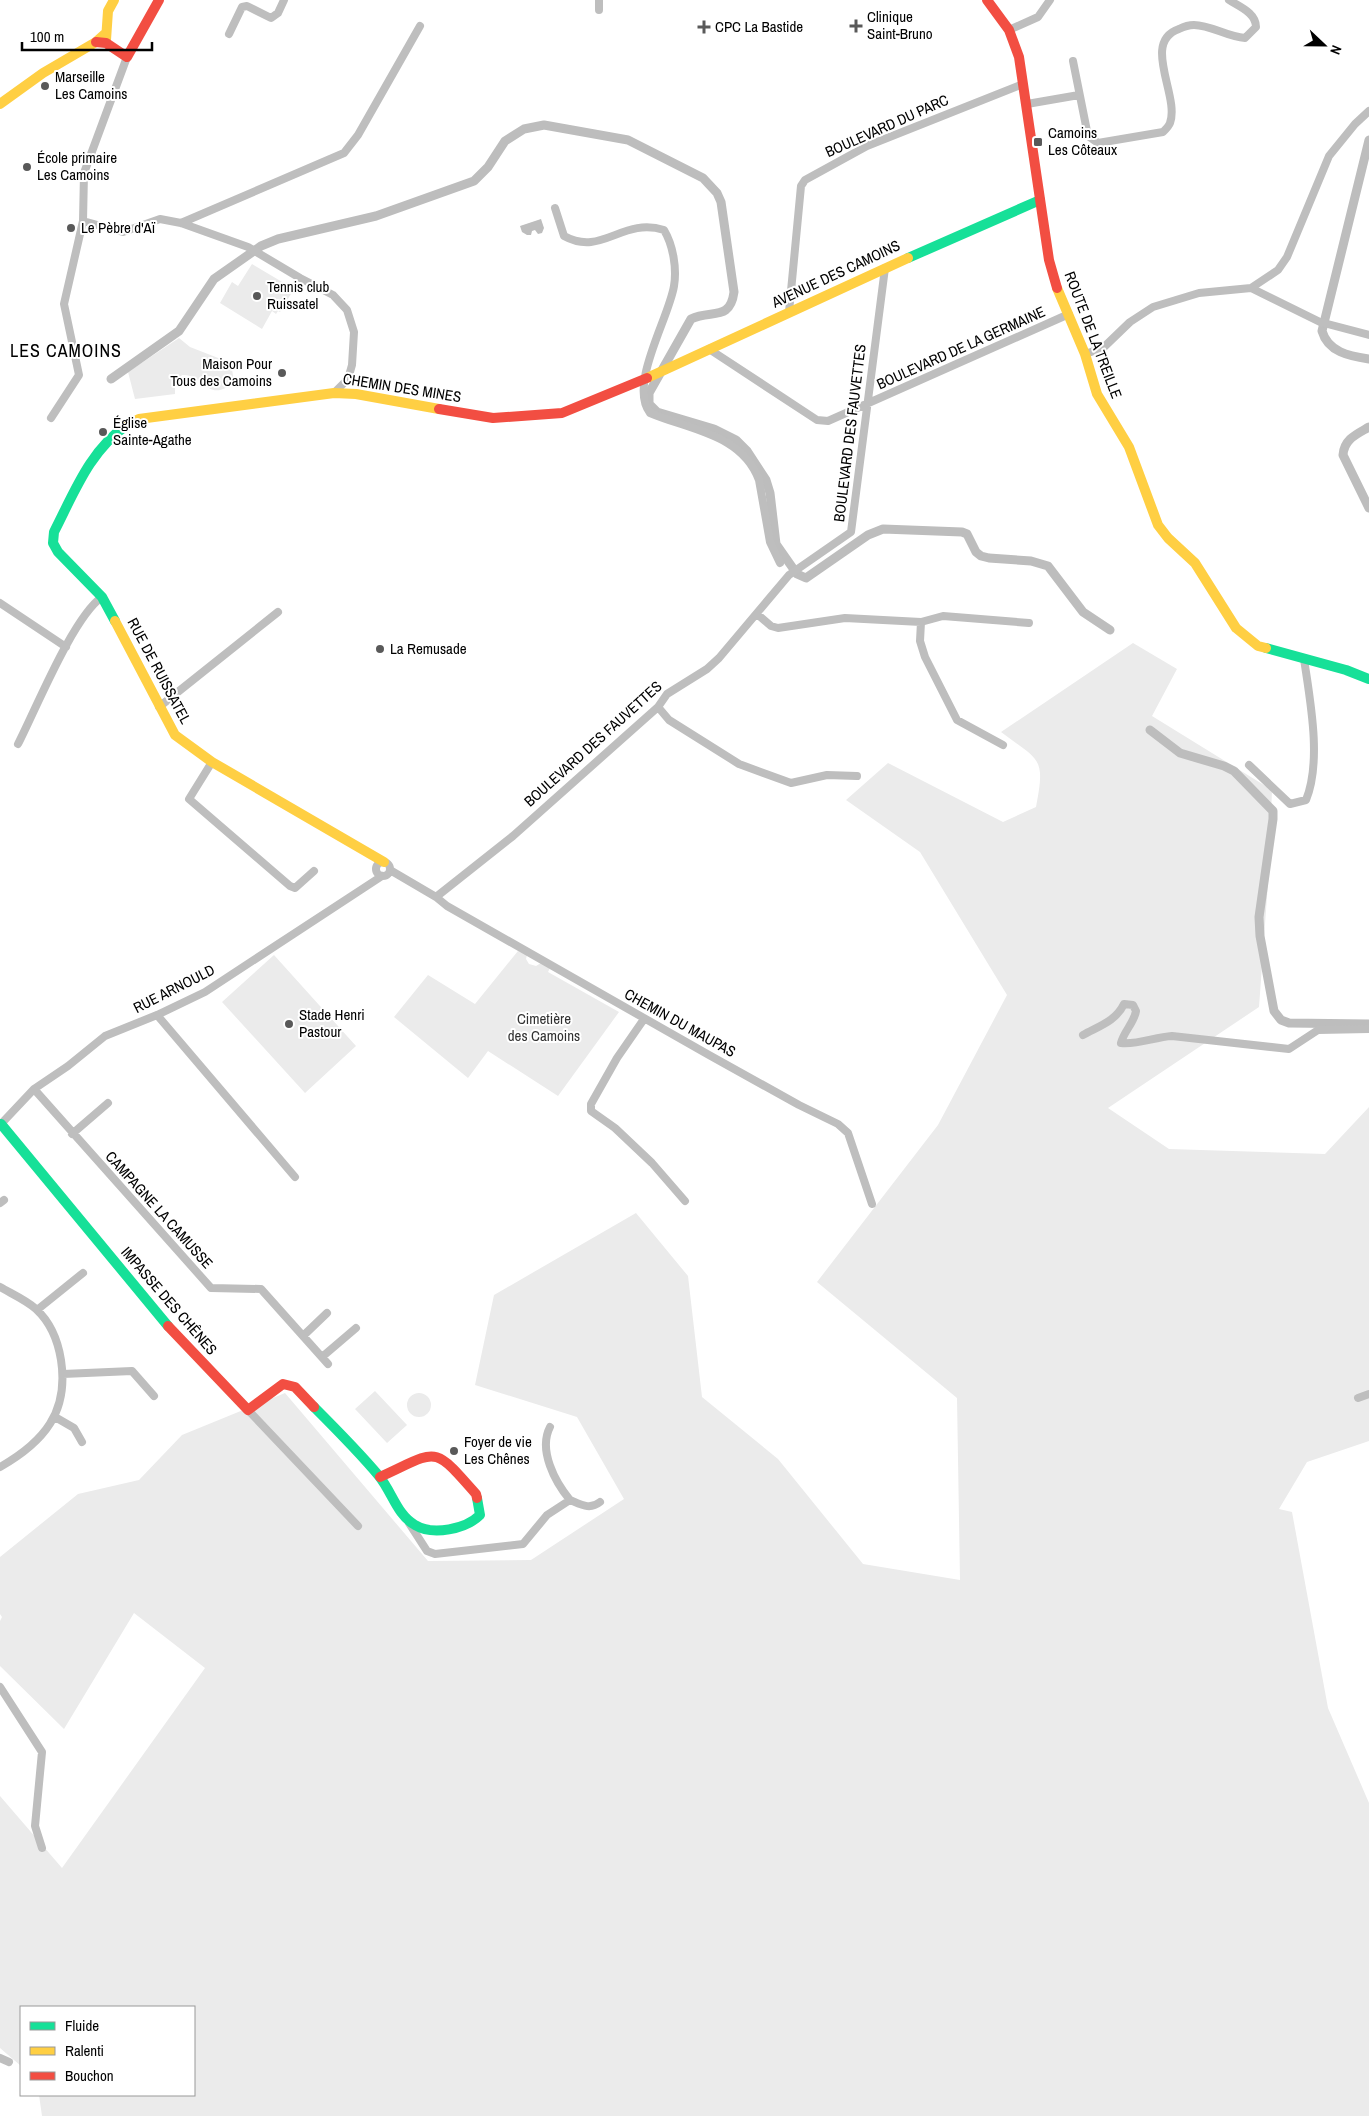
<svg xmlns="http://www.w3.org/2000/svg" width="1369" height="2116" font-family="'Archivo Narrow',sans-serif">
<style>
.green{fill:#ebebeb}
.water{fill:#bdbdbd}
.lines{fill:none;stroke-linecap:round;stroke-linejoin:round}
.canal{stroke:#bdbdbd;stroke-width:9}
.street{stroke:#bebebe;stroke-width:8}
.fast{stroke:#16e098;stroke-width:10}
.slow{stroke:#ffcf43;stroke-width:10}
.jam{stroke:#f24e42;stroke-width:10}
.poi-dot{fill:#595959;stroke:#fff;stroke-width:2}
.labels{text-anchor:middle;stroke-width:4;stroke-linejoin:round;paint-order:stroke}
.poi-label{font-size:15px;fill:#000;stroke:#fff;text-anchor:start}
.street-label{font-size:15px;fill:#000;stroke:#fff}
.park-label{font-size:15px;fill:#313131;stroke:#fff}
.quarter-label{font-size:18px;letter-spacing:1px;fill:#000;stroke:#fff}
</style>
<rect width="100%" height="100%" fill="#fff"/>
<path class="green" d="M252,264L294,289L280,312L278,311L276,314L272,311L262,329L220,303L232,282L238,286Z
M179,338L190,347L231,363L234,382C207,405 205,373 182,375L175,384V394L135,399L128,372Z
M1133,643L1177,669L1152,716L1272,790L1269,869L1259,1007L1108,1108L1169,1149L1325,1154L1369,1107V1441L1307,1462L1279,1509L1292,1512L1328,1708L1369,1803V2116H42L39,2095H194V2007H21V2066L0,2048V1796L62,1868L205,1668L134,1613L64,1729L0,1666V1621L2,1617L0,1614V1557L78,1494L139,1480L182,1435L285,1393L428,1561L531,1560L624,1499L577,1417L475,1385L494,1295L636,1213L688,1276L702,1397L778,1459L863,1564L960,1580L957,1398L817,1282L938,1125L1007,995L920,852L846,800L888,763L1003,822L1036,807C1046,756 1039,761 1001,732Z
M518,951L527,955L526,959L529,964L536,966L541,963L550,968L548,972L619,1012L558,1096L488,1051L468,1078L394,1017L428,975L475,1004Z
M274,955L356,1046L305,1093L222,1002Z
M375,1391L407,1425L387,1443L355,1409Z
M407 1405a12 12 0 1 1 24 0a12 12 0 1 1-24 0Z"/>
<path class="water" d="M541,219L544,228L542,233L538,234L535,230L532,231L531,235H527L522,232L520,226Z"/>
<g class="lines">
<path class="canal" d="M1369,140L1322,331C1328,352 1349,356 1369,359
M111,379L179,331L214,279L261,246L278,239L376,216L474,181L488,167L505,141L524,129L544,125L628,140L703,178L717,193L721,202L734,292C730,322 711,309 691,319L649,393V404L657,412L714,429L736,440L747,451L766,480L770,493L776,544L797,574L806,578L868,535L883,529L962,532L967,534L976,552L981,556L989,558L1031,561L1048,566L1083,612L1110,630
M1369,427C1357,434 1344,439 1343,455L1369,508
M1150,730L1180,753L1224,766L1234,771L1273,811V819L1259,917L1260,936L1274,1011L1281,1020L1289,1023L1369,1024"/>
<path class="street" d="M599,10V0
M1009,30L1038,17L1050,0
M229,34L242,7L247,6L271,18L278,13L284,0
M1073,61L1088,136L1098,143L1163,132C1165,130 1169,126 1170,123C1180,96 1141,42 1179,29C1183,27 1189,25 1194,25C1211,25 1227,37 1245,38L1256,27C1256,13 1240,7 1229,0
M1027,104L1079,95
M555,208L564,236C602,257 622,217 664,230C673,245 677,268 674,286C669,318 628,385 650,413C690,430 742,434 759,480L770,542L780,563
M83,221L123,232L160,219L181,223L248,247L300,278L333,295L347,310L354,332L352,365L348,379L334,393
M181,223L344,153L358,135L420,26
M1251,288L1278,270L1287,257L1329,156L1355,124L1369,111
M789,312L801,186L805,180L867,146L1023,84
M709,349L817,420L828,421L1069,314
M1085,354L1103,348L1130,322L1153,307L1199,293L1251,288L1320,322L1369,335
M51,418L79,375L64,304L83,221L84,173L127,57
M0,603L66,647
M757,614L771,626L778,628L845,618L921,622L943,616L1029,623
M921,622L920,641L925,657L957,720L1003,745
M159,707L278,612
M658,707L669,720L739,764L791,783L827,775L857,776
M18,744C36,709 73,617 102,597
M212,762L189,799L290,886L295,888L314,871
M1249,765L1290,804L1306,800C1322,761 1310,700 1304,659
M376 869a7 7 0 1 1 14 0a7 7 0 1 1-14 0Z
M390,870L436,897L513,836L658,707L667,694L707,669L719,658L789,575L851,532L885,268
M436,897L447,906L709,1055L799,1105L838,1124L848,1133L872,1204
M157,1015L295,1177
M644,1019L617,1058L591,1104V1111L615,1128L652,1163L685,1201
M1083,1035C1099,1026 1116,1021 1124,1004L1133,1005L1136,1011C1134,1023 1124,1031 1121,1043C1137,1045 1155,1037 1172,1036L1289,1049L1318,1030L1369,1029
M34,1089L211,1288L261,1289L328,1364
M0,1125L34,1089L68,1066L105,1036L157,1015L205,992L382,876
M72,1134L108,1103
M0,1203L4,1200
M0,1287C12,1294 26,1300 36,1309C50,1322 58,1341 61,1360C69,1412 44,1442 0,1467
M37,1310L83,1273
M303,1336L327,1313
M322,1357L356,1328
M63,1374L132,1371L154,1396
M1358,1398L1369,1394
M248,1410L358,1526
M55,1417L74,1428L82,1442
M550,1427C538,1450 555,1482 570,1500
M409,1523L427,1551L435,1554L523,1544L547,1515L570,1500C582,1505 590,1510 600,1502
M0,1687L42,1752L35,1826L42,1848
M0,2058L9,2062"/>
<path class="fast" d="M908,258L1040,200
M115,621L102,597L58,552L53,543L54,532C74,493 90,450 127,425
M1266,648L1346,670L1369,679
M1,1124L168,1326
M314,1407C336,1429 359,1452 379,1476C392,1492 397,1515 415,1525C433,1536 466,1529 480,1515L477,1498"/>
<path class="slow" d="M106,40L108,11L114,0
M0,104L43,73L96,42L106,33
M1057,288L1085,354L1097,394L1129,447L1158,525L1168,538L1195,563L1236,628L1258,646L1266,648
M647,378L908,258
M127,425L139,419L334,393L356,394L439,409
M115,621L175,735L212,762L384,862"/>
<path class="jam" d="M987,0L1009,30L1019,57L1049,260L1057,288
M96,42L106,43L127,57L159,0
M439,409L493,418L562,413L647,378
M168,1326L248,1410L283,1384L295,1387L314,1407
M380,1477C439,1450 432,1444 476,1494L477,1498"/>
</g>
<g class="poi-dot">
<path d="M853.5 18.5h5v5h5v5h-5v5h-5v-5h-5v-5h5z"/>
<path d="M701.5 19.5h5v5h5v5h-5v5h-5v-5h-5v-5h5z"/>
<circle cx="45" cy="86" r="5"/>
<rect x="1033" y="137" width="10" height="10" rx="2.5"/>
<circle cx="27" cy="167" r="5"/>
<circle cx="71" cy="228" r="5"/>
<circle cx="257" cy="296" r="5"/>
<circle cx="282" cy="373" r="5"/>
<circle cx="103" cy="432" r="5"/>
<circle cx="380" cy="649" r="5"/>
<circle cx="289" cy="1024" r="5"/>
<circle cx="454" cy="1451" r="5"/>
</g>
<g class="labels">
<g class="poi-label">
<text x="867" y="22">Clinique<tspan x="867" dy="17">Saint-Bruno</tspan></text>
<text x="715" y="32">CPC La Bastide</text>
<text x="55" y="82">Marseille<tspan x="55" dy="17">Les Camoins</tspan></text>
<text x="1048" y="138">Camoins<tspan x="1048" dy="17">Les Côteaux</tspan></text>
<text x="37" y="163">École primaire<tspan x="37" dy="17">Les Camoins</tspan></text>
<text x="81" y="233">Le Pèbre d'Aï</text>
<text x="267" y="292">Tennis club<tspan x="267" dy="17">Ruissatel</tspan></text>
<text x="272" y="369" text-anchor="end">Maison Pour<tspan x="272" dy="17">Tous des Camoins</tspan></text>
<text x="113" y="428">Église<tspan x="113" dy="17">Sainte-Agathe</tspan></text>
<text x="390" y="654">La Remusade</text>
<text x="299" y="1020">Stade Henri<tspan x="299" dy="17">Pastour</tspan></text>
<text x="464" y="1447">Foyer de vie<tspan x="464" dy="17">Les Chênes</tspan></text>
</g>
<g class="street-label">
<text transform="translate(887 126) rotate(-24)" y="5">BOULEVARD DU PARC</text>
<text transform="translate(836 274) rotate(-25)" y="5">AVENUE DES CAMOINS</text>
<text transform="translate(1093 335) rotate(69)" y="5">ROUTE DE LA TREILLE</text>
<text transform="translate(961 348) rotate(-24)" y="5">BOULEVARD DE LA GERMAINE</text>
<text transform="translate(402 388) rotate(9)" y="5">CHEMIN DES MINES</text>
<text transform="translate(850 433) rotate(-83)" y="5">BOULEVARD DES FAUVETTES</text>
<text transform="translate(159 671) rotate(62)" y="5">RUE DE RUISSATEL</text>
<text transform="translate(593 744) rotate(-42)" y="5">BOULEVARD DES FAUVETTES</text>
<text transform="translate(174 989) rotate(-27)" y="5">RUE ARNOULD</text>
<text transform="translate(680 1023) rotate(29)" y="5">CHEMIN DU MAUPAS</text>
<text transform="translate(159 1210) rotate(48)" y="5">CAMPAGNE LA CAMUSSE</text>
<text transform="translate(169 1301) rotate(49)" y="5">IMPASSE DES CHÊNES</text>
</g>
<g class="park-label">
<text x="544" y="1024">Cimetière<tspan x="544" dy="17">des Camoins</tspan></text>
</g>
<g class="quarter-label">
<text x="66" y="357">LES CAMOINS</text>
</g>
</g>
<rect x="20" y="2006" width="175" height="90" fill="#ffffff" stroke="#999999"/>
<rect x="30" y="2022" width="25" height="8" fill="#16e098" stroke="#999999"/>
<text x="65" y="2031" font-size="15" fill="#000000">Fluide</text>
<rect x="30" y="2047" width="25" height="8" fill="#ffcf43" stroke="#999999"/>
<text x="65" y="2056" font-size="15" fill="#000000">Ralenti</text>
<rect x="30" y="2072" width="25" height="8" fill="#f24e42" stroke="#999999"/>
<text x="65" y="2081" font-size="15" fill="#000000">Bouchon</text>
<g transform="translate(1324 45) rotate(112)" stroke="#ffffff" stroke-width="4" paint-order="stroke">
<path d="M0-4L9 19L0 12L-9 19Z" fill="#000000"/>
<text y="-8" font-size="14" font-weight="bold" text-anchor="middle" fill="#000000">N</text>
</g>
<path d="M22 42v8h130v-8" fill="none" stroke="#000000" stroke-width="2.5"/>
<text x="30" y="42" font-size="15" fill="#000000" stroke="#ffffff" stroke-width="4" paint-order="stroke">100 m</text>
</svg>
